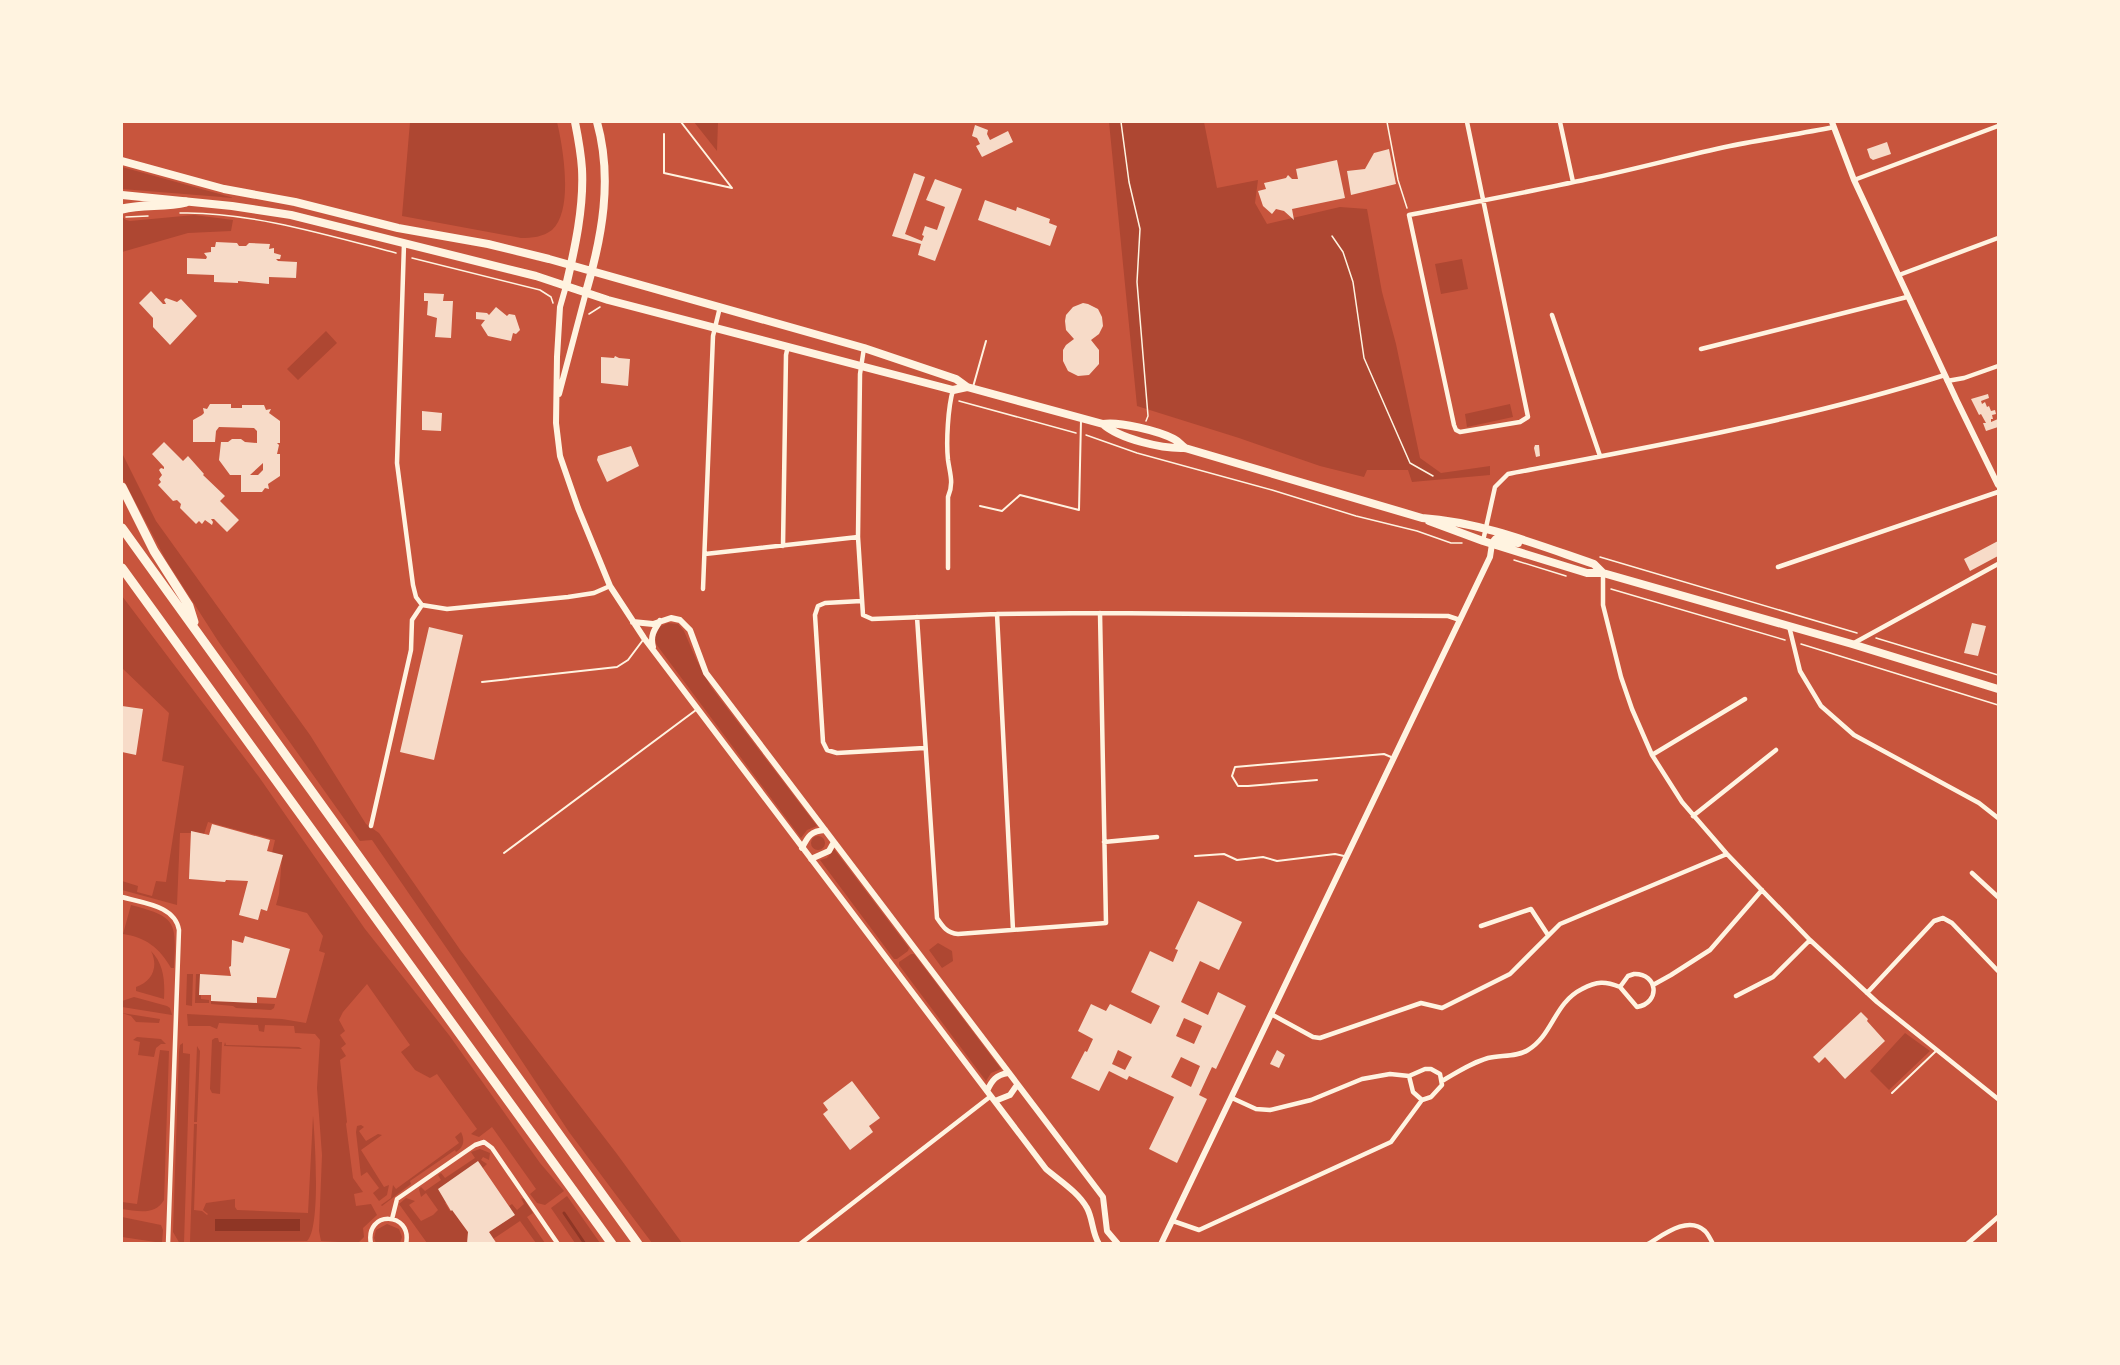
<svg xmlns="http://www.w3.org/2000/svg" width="2120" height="1365" font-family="'Noto Serif',serif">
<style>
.green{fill:#ae4732}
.water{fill:#8f3625}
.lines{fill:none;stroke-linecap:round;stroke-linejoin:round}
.stream{stroke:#8f3625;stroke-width:3}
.building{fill:#f7dbc8;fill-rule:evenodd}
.path{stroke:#fff3e0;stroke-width:1.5}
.service{stroke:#fff3e0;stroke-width:2}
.minor{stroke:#fff3e0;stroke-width:4.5}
.tertiary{stroke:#fff3e0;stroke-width:6}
.primary{stroke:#fff3e0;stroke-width:8}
.motorway{stroke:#fff3e0;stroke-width:9}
</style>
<rect width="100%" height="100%" fill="#c8553d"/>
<path class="green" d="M410,122H557C563,147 574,210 552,230C543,237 532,238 521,238L402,216Z
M694,122H718L717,151Z
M1109,122H1204L1217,188L1258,180L1255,203L1267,224L1340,207L1367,209L1382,292L1396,344L1420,458L1441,473L1490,466V475L1412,482L1408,470H1367L1364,477L1320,466L1239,438L1137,406Z
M122,167L234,198L122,189Z
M194,215L233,220L231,231L188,233L122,252V217L126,220L130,221Z
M1462,259L1468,289L1441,294L1435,264Z
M326,331L337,343L298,380L287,369Z
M1510,404L1513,417L1467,427L1465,414Z
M122,453L156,521L310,735L366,824L379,833L461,951L617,1154L682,1243H652L569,1132L454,959L372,840L360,841L218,641L166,560L122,477Z
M122,596L259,777L365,929L449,1035L540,1163L564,1191L545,1205L537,1203L530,1194L536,1189L492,1127L479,1137L471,1134L477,1129L437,1074L430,1078L415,1070L401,1052L410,1045L367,984L343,1012L339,1020L345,1031L340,1035L346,1044L341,1048L346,1056L340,1060L347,1122L346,1124L353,1178L363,1192L354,1194L356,1206L371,1204L377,1215L363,1228L364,1237L358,1243L321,1241L319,1231L322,1155L317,1088L320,1040L315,1034L295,1033L294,1026L265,1025L264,1032L259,1031L258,1025L219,1023L217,1029L210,1026H188L187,1014L282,1019L306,1023L325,953L319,951L323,936L307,913L276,905L279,894L282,856L272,853L275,840L208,822L204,834L191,831V833H180L177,905L122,890V881L138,886L137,892L152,896L156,881L166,882L184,766L162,761L169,713L122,668Z
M668,623L678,624L684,631L696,659L711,687L817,826L807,830L801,838L656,644L655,637L659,627Z
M811 843a7 7 0 1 1 14 0a7 7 0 1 1-14 0Z
M834,849L909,948L908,951L897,959H894L820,860L827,858Z
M131,905C178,917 176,923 174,968H171C160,948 145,937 123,934Z
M938,943L952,951L953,961L942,968L929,950Z
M151,951C164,964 165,981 164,999L136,991V987C152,982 159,967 151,951Z
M911,954H914L1001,1069L991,1073L986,1081L899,965V962Z
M187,974H193L192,1006L186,1005Z
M196,974H200L201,999L209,1000V1003H195Z
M134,997L167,1006L170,1008L172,1015L122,1007V1001Z
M211,1001L275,1004L274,1008L271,1010L236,1008L233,1006L211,1004Z
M122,1013L160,1019L159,1023L136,1022L131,1016Z
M1905,1033L1930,1051L1889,1090L1870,1071Z
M137,1037L161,1039L166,1044H161L156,1048L154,1057L138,1055L140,1042L133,1040Z
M215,1038H218L219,1042H222L220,1094L212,1093L210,1089L212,1040Z
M225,1042L226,1045L299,1047L302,1049L224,1046Z
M183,1043V1053L190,1054L184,1243L180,1244L173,1232L179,1052L180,1045Z
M197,1046L200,1051L197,1122H194Z
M160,1050L169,1051L164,1200C155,1216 137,1211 122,1209V1202L137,1204Z
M313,1116C315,1138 321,1228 307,1241L190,1242L194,1124H197L194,1210L202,1211L207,1215L208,1214L203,1210L206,1203L235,1199V1207L237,1210L308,1213Z
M361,1125L364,1127L359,1131L366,1141L378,1134L382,1135L361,1150L384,1187L389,1185L387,1195L379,1201L373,1193L379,1188L367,1172L361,1176L356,1132L357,1126Z
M461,1132C465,1140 464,1147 456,1152L455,1150L410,1181L411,1184L382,1206L381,1205L391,1198L393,1185L396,1189L459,1143L455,1137Z
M480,1149L490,1153L489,1160L483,1157L481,1160L487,1164L445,1203L450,1211L452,1210L468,1232L467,1243H427L399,1204L406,1198L415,1201L409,1205L421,1221L433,1215L438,1210L426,1193L421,1197L419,1189L421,1187L425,1191L441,1180L438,1175L441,1173L445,1178L475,1158L471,1152Z
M567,1196L600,1243H575L551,1208Z
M521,1198L524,1199L533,1213L527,1217L545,1243H536L520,1221L493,1239L489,1232L514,1215L509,1206L512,1204L517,1210L524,1204Z
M122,1217L161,1225L163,1230L162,1243L122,1237Z
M387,1224L399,1229L402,1237L400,1243H376L374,1238L376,1230Z"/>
<path class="water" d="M215,1219H300V1231H215Z"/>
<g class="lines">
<path class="stream" d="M564,1213L585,1244"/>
</g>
<path class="building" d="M975,125L988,130L987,134L990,140L1008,131L1013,142L982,157L976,146L980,144L977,138L972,136Z
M1887,142L1891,154L1873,160L1870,158L1867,149Z
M1389,149L1396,184L1351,195L1347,171L1365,169L1374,153Z
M1337,160L1345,198L1292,209L1294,220L1284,211L1276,209L1272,214L1263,206L1258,191L1266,189L1264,183L1286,178L1288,175L1292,179H1298L1296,169Z
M914,173L925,177L905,234L922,241L924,236L922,235L925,226L937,230L945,207L926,200L935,179L962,189L935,261L918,255L921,244L892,236Z
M985,200L1016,211L1017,207L1050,219L1049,223L1057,226L1050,246L978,220Z
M216,242L237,243L239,246H246L249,243L270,244L269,249L274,248V253L281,255L280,259H276L278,261L297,262L296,278L269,277V284L238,281V283L214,282V275L187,274V258L206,259L207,257L204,253L211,252V247H215Z
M151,291L163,304H166L164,300L166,298L177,302L181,299L197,316L170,345L153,327V318L139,303Z
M424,293L444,294L443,301H453L451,338L435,337L437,318L427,315L428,301H424Z
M1083,303L1088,304L1098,309L1102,317L1103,326L1099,334L1091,340L1099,350V364L1089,375L1078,376L1068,371L1063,361V350L1066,345L1074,339L1066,330L1065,321L1066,315L1073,307Z
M496,307L507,316L509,314L515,315L520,330L516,334L513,333L511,341L488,336L481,325L485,320L476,319V312L487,313L489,315Z
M615,356L619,358L630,359L628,386L601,383V357L614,358Z
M1988,394L1989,398L1981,401L1982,404L1985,402L1987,407L1989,406L1991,411L1995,410L1996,414L1992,415L1993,419H1991V422L1998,419V427L1986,431L1983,423H1986L1981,414L1979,415L1971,399Z
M210,404H231V408H242V405H264L266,410L271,409L269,413L280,421V443H277L279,445L277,454H280V476L268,484L269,489L265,488L262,492H241V475H230L219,460L221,442H228L232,439H241L245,442L257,443V431L254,428L219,427L216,431L215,442H193V420L202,415L204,413L203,408L207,409ZM263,463V470L258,475H250Z
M422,411L442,413L441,431L422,430Z
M164,442L183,461L188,456L204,474L203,475L225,496L220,501L239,520L227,532L214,519H211L213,522L212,525L205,520L202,524L199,521L196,524L180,508L181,504L177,500L173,501L158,485L161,482L159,479L162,475L159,470L161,468L164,469V467L152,454Z
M1535,445H1539L1540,456L1536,457L1534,448Z
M631,446L639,466L607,482L597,460L598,456Z
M1998,541V556L1970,571L1964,559Z
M1972,623L1986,626L1978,656L1964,653Z
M429,627L463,635L434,760L400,752Z
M122,706L143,709L136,755L122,752Z
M212,824L270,840L267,851L283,855L267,911L261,909L258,920L239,915L248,881L226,880L225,882L189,879L191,831L209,835Z
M1198,901L1242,922L1219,970L1200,961L1181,1002L1208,1015L1218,992L1246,1006L1216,1069L1212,1067L1199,1095L1207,1099L1177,1163L1149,1149L1174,1097L1129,1076L1127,1080L1109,1071L1099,1091L1071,1078L1085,1051L1087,1052L1093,1039L1078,1031L1091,1004L1106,1011L1110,1004L1151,1024L1160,1006L1131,992L1150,951L1173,962L1178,950L1175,949ZM1184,1018L1202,1026L1194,1044L1176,1036ZM1118,1050L1132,1057L1125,1070L1112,1064ZM1181,1057L1200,1066L1191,1087L1171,1077Z
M245,936L290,949L276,998L257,997V1003L211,1001V995H199L200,974L231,976L229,967L231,966L232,940L243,943Z
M1861,1012L1868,1019L1867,1021L1885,1041L1845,1079L1825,1057L1819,1063L1813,1057Z
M1277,1050L1285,1055L1279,1068L1270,1064Z
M852,1081L880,1118L869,1126L873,1132L850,1150L823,1114L828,1110L823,1103Z
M478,1161L515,1215L489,1232L497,1244H467L468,1232L452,1210L451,1211L438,1189Z"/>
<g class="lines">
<path class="path" d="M1121,122L1129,182L1140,229L1137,282L1148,416L1146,421
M1387,122L1398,180L1407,208
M180,213C247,211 331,236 396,253
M126,217L148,216
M1332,236L1343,252L1353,282L1364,358L1410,463L1433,476
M412,258L540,290L551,297L553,303
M589,314L600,307
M959,401L1076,433
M1086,435L1137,453L1272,490L1356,516L1417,531L1451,543H1462
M1600,557L1857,633
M1514,560L1566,576
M1611,589L1785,640
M1876,638L1998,675
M1801,644L1998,705"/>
<path class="service" d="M664,134V173L732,188L681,122
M973,387L986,341
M980,506L1002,511L1020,495L1079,510L1081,420
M482,682L617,667L628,660L643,640
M1317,780L1248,786H1238L1232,776L1235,767L1384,754L1391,757
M504,853L696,710
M1195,856L1224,854L1237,860L1263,857L1277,861L1335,854L1344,856
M1892,1093L1936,1051"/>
<path class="minor" d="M1467,122L1528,417L1520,422L1460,432L1456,430L1454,425L1409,215C1469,203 1529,192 1588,179C1636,169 1683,156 1730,146C1765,139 1799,134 1834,127
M1560,122L1573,182
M1854,180L1998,126
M404,244L397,463L413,585L416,597L422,605L447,609L568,597L594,593L610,586
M1899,275L1998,238
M1552,315L1600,456
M864,348L860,374L858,537L863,615L872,619L997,614L1100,613L1448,616L1460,620
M1701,349L1907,297
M1947,381L1964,378L1998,366
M1483,541L1495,487L1508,474C1655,446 1802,420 1945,375
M783,546L786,355L788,346
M705,554L858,537
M1778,567L1998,492
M948,568V497C954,483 950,474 948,460C946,442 948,407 953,390
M1603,573V605L1621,677L1632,709L1652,755L1682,802L1727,854L1810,940L1877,1002L1998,1099
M703,589L713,336L720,307
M861,601L825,603L818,606L815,615L823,742L827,750L837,753L924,748
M997,614L1013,930
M917,617L937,918C943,927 947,933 958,934L1106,923L1100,613
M1789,626L1800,671L1821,706L1854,735L1979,803L1998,818
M1854,643L1998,564
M1652,755L1745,699
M1693,816L1776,750
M371,826L411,650L412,620L422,605
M1104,842L1157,837
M1972,873L1998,897
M122,897C142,903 175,905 179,930L168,1244
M1481,926L1531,909L1548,935
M1634,974C1658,973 1661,1003 1637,1007L1620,987L1628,976Z
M1653,985L1671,975L1710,950L1762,890
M1867,993L1934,921L1943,918L1952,923L1998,971
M1736,996L1773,977L1810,940
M1271,1014L1313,1037L1320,1038L1421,1003L1442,1008L1510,974L1560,924L1727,854
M1425,1069H1431L1440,1074L1442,1085L1431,1097L1422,1100L1413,1092L1409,1076Z
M1442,1081C1457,1072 1471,1063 1488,1058C1501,1055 1517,1057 1528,1050C1553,1035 1554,1003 1582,989C1597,981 1605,981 1620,987
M1232,1098L1256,1109L1270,1110L1311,1100L1362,1079L1390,1074L1409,1076
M392,1219L397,1199L475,1145L484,1142L492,1148L558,1244
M1173,1221L1199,1230L1391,1142L1422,1100
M371,1244C364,1210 413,1211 406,1244
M800,1244L991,1096
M1648,1244C1663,1235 1688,1215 1705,1231C1708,1234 1711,1240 1713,1244
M1967,1244L1998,1217"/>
<path class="tertiary" d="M1832,122L1854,180L1957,401L1998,485
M566,286L560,307L557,357L556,423L560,456L578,508L610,586L644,638L1046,1169C1060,1181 1078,1192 1087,1208C1093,1219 1092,1233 1099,1244
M559,394L586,292
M633,622L653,624L671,618L680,620L690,630L706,673L1103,1197L1107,1231L1118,1244
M653,647C650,636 654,630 660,621
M802,848C808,836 811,831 825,830
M811,859L829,851L834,842
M987,1091C992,1080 996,1075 1008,1073
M995,1101L1010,1095L1017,1085
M1161,1244L1490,557L1492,544"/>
<path class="primary" d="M122,161L224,189L295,202L398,228L488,244L549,259L864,348L956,379L967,387L1103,424C1120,439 1162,449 1185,448L1422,518C1481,522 1538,545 1594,564L1603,573
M122,195L232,206L291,215L536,276L608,300L880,371L953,390L967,387
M566,286C575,248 584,207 582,169C581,153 578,137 575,122
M586,292C602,237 613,179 597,122
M1103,424C1118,421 1159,431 1174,439C1178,441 1181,445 1185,448
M1429,521L1483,541L1587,573H1603L1852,644L1998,689
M1492,544L1496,539L1518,543"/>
<path class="motorway" d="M122,209C143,204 165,207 186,202
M122,487L154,551L189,606L194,622
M122,528L638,1244
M122,568L612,1244"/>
</g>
<rect width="2120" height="1365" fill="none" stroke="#fff3e0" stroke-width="246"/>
</svg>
